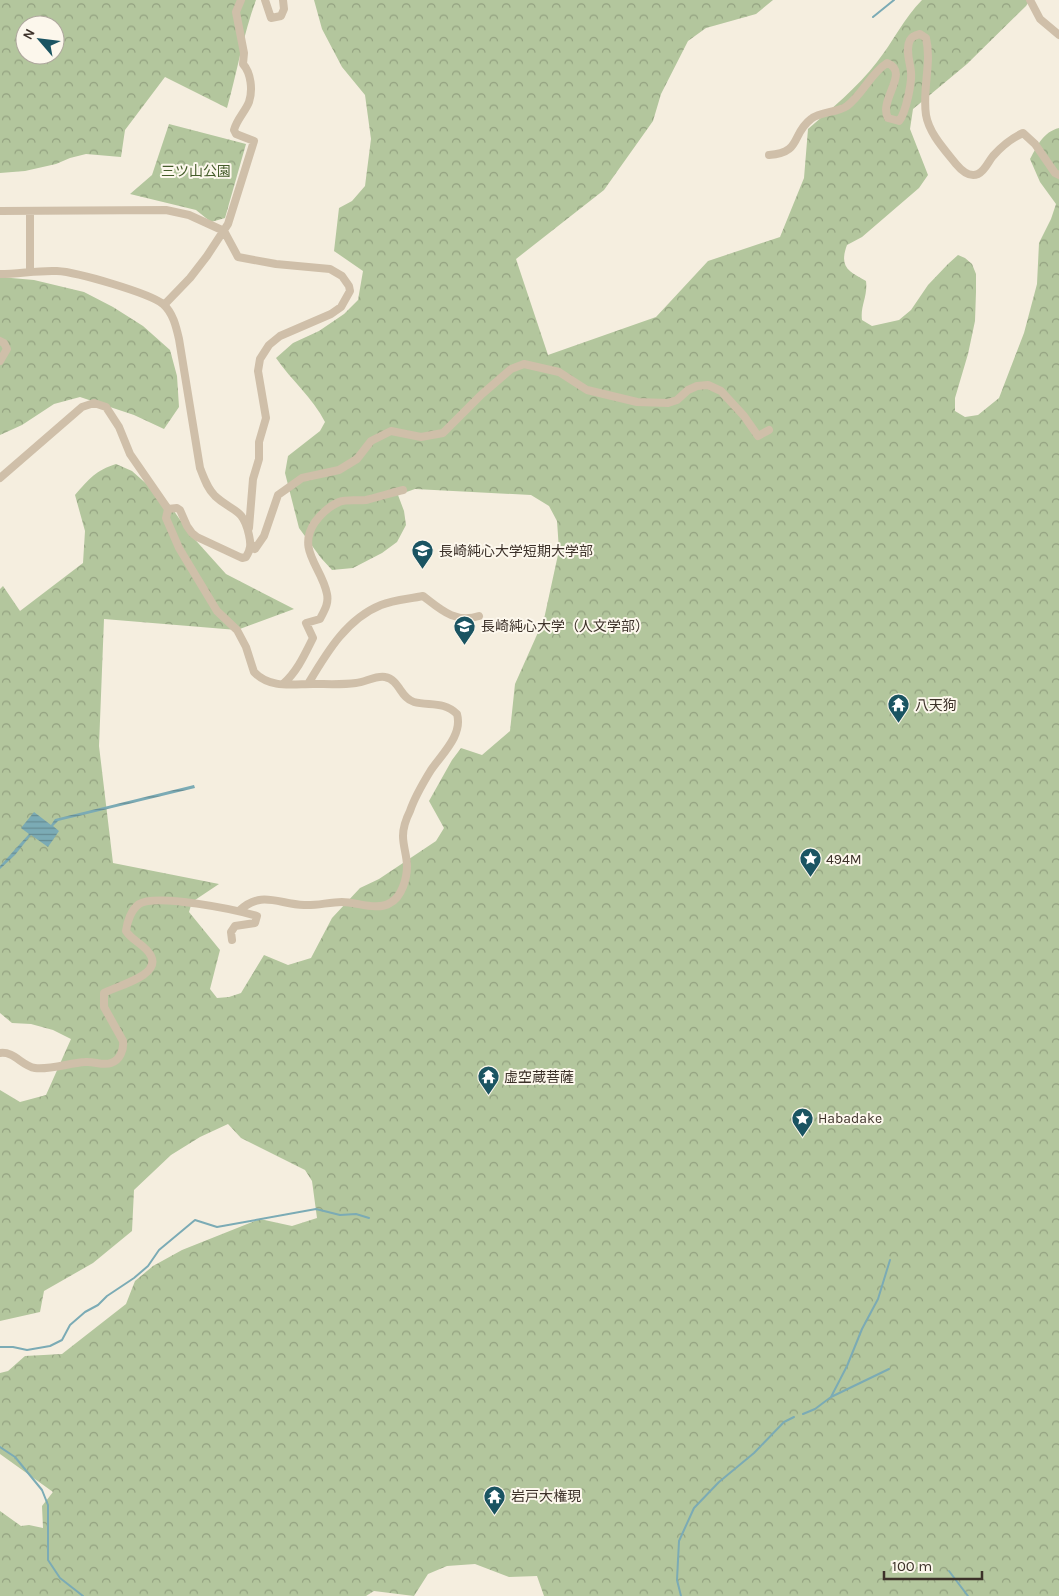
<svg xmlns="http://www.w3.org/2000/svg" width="1059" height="1596" font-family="Karla,'Noto Sans JP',sans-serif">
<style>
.forest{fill:url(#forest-crowns);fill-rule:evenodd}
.water{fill:url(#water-rules)}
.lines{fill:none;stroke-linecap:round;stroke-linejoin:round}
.stream{stroke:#7babb5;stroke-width:2}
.minor{stroke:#cfbfa9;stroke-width:8}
.labels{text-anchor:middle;stroke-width:4;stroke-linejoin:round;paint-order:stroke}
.park-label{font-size:14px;fill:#445c2a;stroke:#fcf7ec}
.poi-label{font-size:14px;fill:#3c3129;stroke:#fcf7ec;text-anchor:start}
</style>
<defs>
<pattern id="forest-crowns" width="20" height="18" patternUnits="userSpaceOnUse" patternTransform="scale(1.25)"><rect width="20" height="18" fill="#b3c69d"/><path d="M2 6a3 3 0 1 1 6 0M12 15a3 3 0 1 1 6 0" fill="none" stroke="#93a180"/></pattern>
<pattern id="water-rules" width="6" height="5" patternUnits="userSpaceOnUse" patternTransform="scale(1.25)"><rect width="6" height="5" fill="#7babb5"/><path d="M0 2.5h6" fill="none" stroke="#668c93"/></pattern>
</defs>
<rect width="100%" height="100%" fill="#f5eedf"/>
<path class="forest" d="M0,0H256C243,35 237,73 227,108L165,77L125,130L121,157L86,154L70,158L56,164L25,171L0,173ZM25,25H55V55H25Z
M314,0H773L756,14L706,28L688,41L661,94L653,121L604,190L516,259L548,355L656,317L708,261L780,237L804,178L808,129C832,108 857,88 877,62C893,42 904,18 922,0H1030L1026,6L967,64L913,109L910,129L928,175L919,188L862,237L847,245C839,267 848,271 866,281C868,296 860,306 862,320L872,326L899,320L911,310L928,285L948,264L958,255L965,258L972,264L976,274V292L975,321L968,354L955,398V411L965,417L978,415L999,398L1024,333L1037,284L1039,243L1051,219L1056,204L1040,182L1030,159C1038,145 1043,132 1059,128V1596H544L537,1576L509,1577L475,1564L447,1566L428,1574L414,1596L374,1591L366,1596H0V1511L21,1526L29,1525L43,1528L42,1506L53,1492L0,1454V1373L8,1371L25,1356L62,1354L126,1304L135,1281L153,1266L182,1250L260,1219L292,1226L317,1218L312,1181L305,1170L241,1138L228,1124L200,1137L171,1155L134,1190L132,1231L93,1263L44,1291L40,1312L0,1321V1090L20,1102L46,1095L71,1039L53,1030L31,1024L12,1023L0,1013V589L3,586L20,611L83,563L85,531L75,495C89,479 96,470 116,464L132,471L169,504L190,534L226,574L294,609L237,630L104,619L99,746L113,863L219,884L192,902L189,912L220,950L210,989L217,998L229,997L241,993L264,955L288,965L311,958L332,918L360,888L379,879L436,841L444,828L429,801L452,760L461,748L482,755L510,731L515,684L544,619L559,550L557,521L549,506L531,495L415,489L398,495L404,511L406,525L397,542L382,553L353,568L332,570L321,558L299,528L285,473L288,456L320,431L325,422C313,398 291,380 276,358L293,343L319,331L344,314L358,300L363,271L334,251L339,208L352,201L365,186L371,139L365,95L342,67L322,29Z
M169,124L246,144L225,218L211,222L196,210L130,194L152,175Z
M0,277L34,280L84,292L113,307L143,326L170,350L177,376L179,407L164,429L134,415L80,397L54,404L22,425L0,435Z"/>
<path class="water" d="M194,785L195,788L58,821L53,826L59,831L48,847L31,835L15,855L0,869V866L29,834L21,828L34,812L51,825L55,819Z"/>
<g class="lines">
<path class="stream" d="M873,17L894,0
M0,1347H13L27,1350L50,1346L62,1340L70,1325L85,1312L98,1305L107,1296L134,1278L148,1266L159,1250L195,1220L217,1227L316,1209L340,1215L356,1214L369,1218
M831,1397L889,1369
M803,1414L815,1409L831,1397L847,1366L862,1329L878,1299L890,1260
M0,1447L15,1457L42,1490L48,1505V1560L60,1578L83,1596
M949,1571L968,1596
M681,1596L677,1580L679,1541L694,1508L719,1482L754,1453L784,1422L794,1417"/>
<path class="minor" d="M265,0L271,18L281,16L284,9L283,0
M1030,0L1040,19L1059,35
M769,155C802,153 791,134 811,119C821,111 837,113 847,106C863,94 870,74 887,63C911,72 878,100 888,118L899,121C906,113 912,82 911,72C910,62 905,49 910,40C912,36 916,35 920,34L926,38C932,63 922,89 926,115C929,133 944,149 956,164C961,170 969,178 978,174C985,171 988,162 993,156C1001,147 1012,138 1023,133L1035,144L1055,173L1059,175
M0,211L166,210L189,215L224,231L238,257L276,264L330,269L342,276L349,286L350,291L341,307L331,314L280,336L269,345L260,359L258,371L266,418L259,442V459L253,479L249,528
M30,272V211
M0,274C19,274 38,270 57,271C77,272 149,293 163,304C173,313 176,326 179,339L200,468C204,478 207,488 215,496C232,512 243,507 249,535C251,544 251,549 246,557L242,558L197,537L192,533L187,526L180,510L177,508L168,509L166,518L179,548L217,611L237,630L246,647L254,672C270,689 293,684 313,684C327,684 342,685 356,683C365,682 377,675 385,677C400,680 400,698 414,702C429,706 444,701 457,714C463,735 442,754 431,770C423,783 415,796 410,811C406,819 403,827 403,836C403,846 407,856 407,866C407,878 402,897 390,903C377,911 357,902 342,902C329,902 316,906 304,905C278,904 261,890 239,911
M164,305L190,278L207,256L228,224L254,141L236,134L234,130C237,119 245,112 249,102C253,90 251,73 243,64L244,53L236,12L241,0
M0,341L4,343L7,349L0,361
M0,478L82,407L94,403L106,407L119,427L130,454L168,509
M251,544L255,549L264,536L278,495L302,478L339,470L357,459L371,441L391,431L421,437L443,433L481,395L511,369L524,364L559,372L587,390L637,402L668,403L677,400L688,390L697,386L708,385L721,391L744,416L758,436L769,430
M283,684C297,672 305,654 313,638L306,623L320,619C324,611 329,604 327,594C322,567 296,550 315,522C321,514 330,506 339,502C347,499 357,501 366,500C378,497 391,493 403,490
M308,684C326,654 346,619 381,605C394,600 409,599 423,596C440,609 455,624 479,616
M0,1053C14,1051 22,1066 35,1068C49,1070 70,1063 85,1062C94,1061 103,1066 111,1063C120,1060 124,1050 123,1041L104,1007V993C116,986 161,976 151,956C146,945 132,941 126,931C127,922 131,910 139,904C156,893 237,910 257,916L255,923L235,926L231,932L232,940"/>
</g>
<defs>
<symbol id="university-pin" viewBox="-11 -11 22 30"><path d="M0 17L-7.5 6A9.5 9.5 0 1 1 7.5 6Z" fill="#1a5462" stroke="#fcf7ec"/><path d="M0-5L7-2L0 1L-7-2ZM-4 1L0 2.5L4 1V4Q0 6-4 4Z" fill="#fff"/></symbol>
<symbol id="temple-pin" viewBox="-11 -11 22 30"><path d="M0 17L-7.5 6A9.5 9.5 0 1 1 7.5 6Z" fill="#1a5462" stroke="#fcf7ec"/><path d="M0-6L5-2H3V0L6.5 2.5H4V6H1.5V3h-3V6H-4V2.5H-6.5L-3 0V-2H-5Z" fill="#fff"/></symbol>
<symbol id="sight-pin" viewBox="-11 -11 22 30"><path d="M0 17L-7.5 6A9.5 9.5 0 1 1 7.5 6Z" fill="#1a5462" stroke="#fcf7ec"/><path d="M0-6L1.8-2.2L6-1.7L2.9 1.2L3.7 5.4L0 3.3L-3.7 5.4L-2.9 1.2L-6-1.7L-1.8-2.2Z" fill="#fff"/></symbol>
</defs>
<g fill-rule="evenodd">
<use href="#university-pin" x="410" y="538" width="25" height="34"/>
<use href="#university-pin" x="452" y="614" width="25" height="34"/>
<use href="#temple-pin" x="886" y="692" width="25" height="34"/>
<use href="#sight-pin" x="798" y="846" width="25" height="34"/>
<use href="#temple-pin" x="476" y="1064" width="25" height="34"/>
<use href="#sight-pin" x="790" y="1106" width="25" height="34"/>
<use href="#temple-pin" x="482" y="1484" width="25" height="34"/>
</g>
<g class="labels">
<g class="park-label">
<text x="196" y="176">三ツ山公園</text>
</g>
<g class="poi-label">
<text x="439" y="556">長崎純心大学短期大学部</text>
<text x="481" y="631">長崎純心大学（人文学部）</text>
<text x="915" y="710">八天狗</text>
<text x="826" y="864">494M</text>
<text x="504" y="1082">虚空蔵菩薩</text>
<text x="818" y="1123">Habadake</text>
<text x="511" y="1501">岩戸大権現</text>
</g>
</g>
<g transform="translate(40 40) rotate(298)"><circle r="24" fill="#fcf7ec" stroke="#afa89e"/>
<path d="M0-4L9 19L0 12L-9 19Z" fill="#1a5462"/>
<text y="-8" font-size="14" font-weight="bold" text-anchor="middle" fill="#3c3129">N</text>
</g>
<path d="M884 1571v8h98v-8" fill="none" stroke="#3c3129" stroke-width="2.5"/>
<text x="892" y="1571" font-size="15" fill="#3c3129" stroke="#fcf7ec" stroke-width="4" paint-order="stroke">100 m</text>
</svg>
